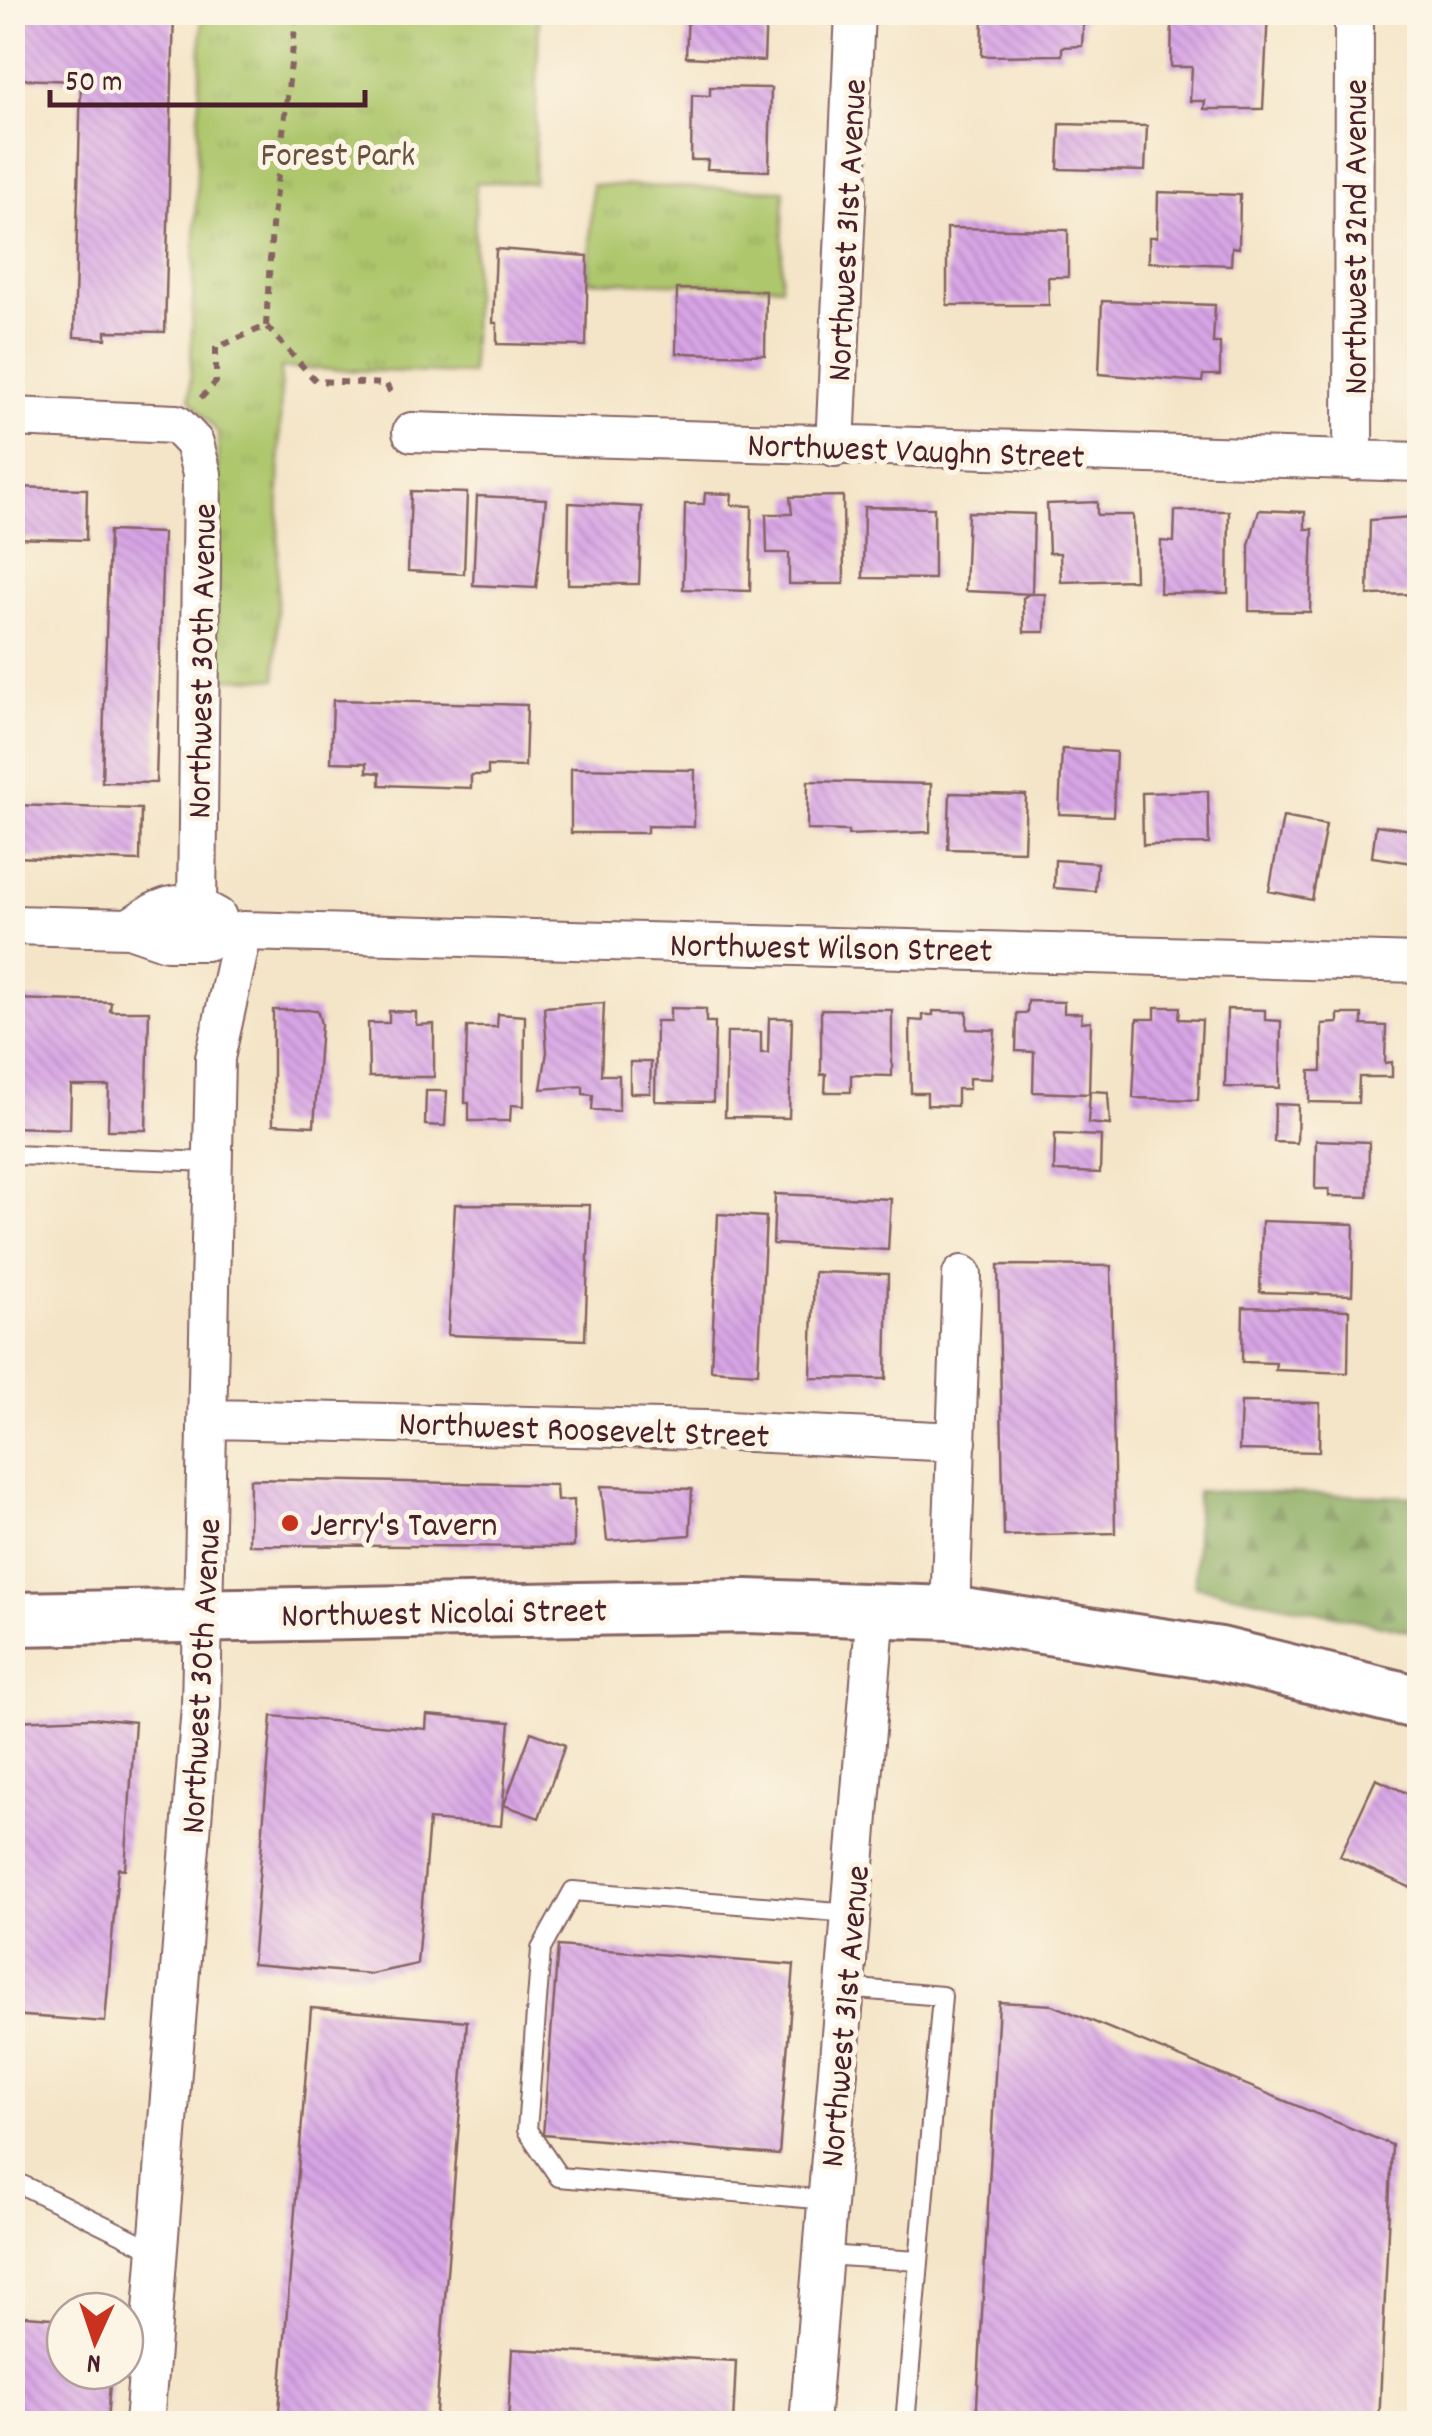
<svg xmlns="http://www.w3.org/2000/svg" width="1432" height="2436" font-family="Dekko,sans-serif">
<style>
.grass{fill:url(#grass-tufts);stroke:#7c734c;stroke-width:2.5}
.forest{fill:url(#forest-firs);stroke:#6a6646;stroke-width:2.5}
.building{fill:url(#building-back-hatch)}
.lines{fill:none;stroke-linecap:round;stroke-linejoin:round}
.lane-casing{stroke:#866462;stroke-width:22}
.street-casing{stroke:#866462;stroke-width:42}
.secondary-casing{stroke:#866462;stroke-width:58}
.path{stroke:#866462;stroke-width:6;stroke-dasharray:8 8;stroke-linecap:butt}
.lane{stroke:#fff;stroke-width:18}
.street{stroke:#fff;stroke-width:38}
.secondary{stroke:#fff;stroke-width:52}
.poi-dot{fill:#c8321e;stroke:#fcf5e5;stroke-width:4}
.labels{text-anchor:middle;stroke-width:10;stroke-linejoin:round;paint-order:stroke}
.park-label{font-size:35px;fill:#68513f;stroke:#fcf5e5}
.street-label{font-size:35px;fill:#4a1f2b;stroke:#fcf5e5}
.poi-label{font-size:35px;fill:#4a1f2b;stroke:#fcf5e5;text-anchor:start}
</style>
<defs>
<pattern id="grass-tufts" width="24" height="20" patternUnits="userSpaceOnUse" patternTransform="scale(2.5)"><rect width="24" height="20" fill="#aec76d"/><path d="M3 7l-1-3M5 7V3M7 7l1-3M15 17l-1-3M17 17v-4M19 17l1-3" fill="none" stroke="#97aa5f"/></pattern>
<pattern id="forest-firs" width="22" height="20" patternUnits="userSpaceOnUse" patternTransform="scale(2.5)"><rect width="22" height="20" fill="#8aac60"/><path d="M5 1l3.5 6h-7zM16 11l3.5 6h-7z" fill="#738b4f"/></pattern>
<pattern id="building-back-hatch" width="6" height="6" patternUnits="userSpaceOnUse" patternTransform="scale(2.5)"><rect width="6" height="6" fill="#d8a5e6"/><path d="M-1 5l2 2M0 0l6 6M5-1l2 2" fill="none" stroke="#b186bb"/></pattern>
</defs>
<rect width="100%" height="100%" fill="#fcf5e5"/>
<filter id="ink" filterUnits="userSpaceOnUse"><feTurbulence type="fractalNoise" baseFrequency=".01" numOctaves="2"/><feDisplacementMap in="SourceGraphic" scale="20" xChannelSelector="R" yChannelSelector="G"/><feConvolveMatrix kernelMatrix="1 2 1 2 8 2 1 2 1" color-interpolation-filters="sRGB"/></filter>
<filter id="wash" filterUnits="userSpaceOnUse"><feTurbulence type="fractalNoise" baseFrequency=".0048" numOctaves="4" result="noise"/><feDisplacementMap in="SourceGraphic" scale="40" xChannelSelector="R" yChannelSelector="G"/><feGaussianBlur stdDeviation="2.25" result="paint"/><feColorMatrix in="noise" values="0 0 0 0 0 0 0 0 0 0 0 0 0 0 0 0 0 1.4 0 .05"/><feComposite in="paint" operator="in"/></filter>
<g filter="url(#wash)">
<rect width="100%" height="100%" fill="#f4e5c8"/>
<path class="grass" d="M202,13H539L534,183L476,182L471,374L281,368L276,679L216,678L218,433L190,399Z
M592,185L784,190L781,286L589,281Z"/>
<path class="forest" d="M1197,1491L1419,1497V1633L1195,1586Z"/>
<g id="blocks">
<path class="building" d="M12,12H174L165,332L106,331V339L74,337L81,81L12,79Z
M688,12H766L764,61L686,57Z
M983,12H1084L1082,46L1062,47V55L982,56Z
M1172,12H1268L1263,109H1204L1205,101H1190L1192,67H1171Z
M710,87L771,88L769,171L707,169L708,160H691L692,95L710,96Z
M1060,124L1147,126L1145,171L1058,169Z
M1158,192L1240,195L1239,248L1232,247L1231,265L1149,262V237H1157Z
M947,228L1068,230V277H1048L1049,305H947Z
M496,249L588,256L586,346L497,344V323H493Z
M677,289L766,291L765,355L676,353Z
M1102,301L1215,305L1213,343H1220V375H1203L1202,382L1099,374Z
M12,487L87,489L86,540L12,538Z
M411,491L467,493L464,574L408,571Z
M705,493L732,494L731,505L752,506L750,591L683,589L685,504H704Z
M477,496L546,499L536,588L473,585Z
M843,496L844,584H789V553H767L766,514H792L790,497Z
M1097,502V515H1133L1135,580L1061,582L1060,553H1049L1047,504Z
M569,503L642,507L639,584H568Z
M864,507L934,508V579L863,578Z
M1259,510L1305,512V529H1313L1310,612L1249,611V545Z
M1175,511H1229L1228,593H1160L1161,541L1174,542Z
M968,512L1034,514L1032,594L965,591Z
M1413,517L1420,520V594L1368,595L1370,520Z
M109,531L163,533L156,783L102,782Z
M1029,594H1045V632H1024L1023,598Z
M333,700L527,705L525,767L488,766V775H471V788L380,785V773L367,772V763L331,762Z
M1062,749L1116,752L1113,816L1059,814Z
M571,768L695,770L694,827L647,826V833H571Z
M808,781L931,784L930,832L848,835V831L807,830Z
M1208,791L1209,844L1143,845L1142,793Z
M950,793L1026,795L1024,851L948,849Z
M12,805L141,809L140,861L12,857Z
M1283,817L1326,825L1312,900L1269,891Z
M1376,825L1420,831V864L1372,857Z
M1055,860L1097,863L1095,891L1054,888Z
M12,999L111,1002L110,1011H149L146,1130H108L109,1086H71L70,1129L12,1127Z
M1028,1001L1064,1002V1013H1082L1081,1022L1091,1021L1089,1094L1033,1092L1034,1052L1016,1051L1017,1013H1027Z
M604,1003L601,1075H619V1111L592,1110L593,1095L583,1094V1086L541,1089L547,1052L544,1007Z
M1155,1007H1180L1179,1019L1202,1020L1198,1100L1133,1098L1137,1019H1155Z
M670,1008L706,1009V1022H715L713,1102L655,1101L656,1021H670Z
M821,1009L892,1010V1076L851,1075V1092H825L826,1074L821,1075Z
M1227,1009L1265,1010V1020L1281,1021L1280,1088L1225,1087Z
M273,1010H317L321,1024L314,1126L273,1124Z
M389,1011L416,1012V1025L434,1024V1077H369L368,1023H389Z
M933,1011L967,1012V1029L995,1030L991,1079L969,1078V1089H957V1106L927,1105V1093H911L910,1020L923,1021V1015H933Z
M498,1014L525,1016L524,1106L511,1105L510,1121H469V1103H465L467,1027H497Z
M1338,1014H1362V1025L1386,1026L1385,1063L1392,1062V1077H1359L1358,1103L1309,1102L1310,1071H1322V1024L1338,1023Z
M769,1018H792L789,1118L725,1117L727,1032H761V1053H768Z
M630,1062H651L650,1093H630Z
M426,1091H447L445,1126L425,1125Z
M1090,1091L1108,1092L1110,1125L1088,1123Z
M1275,1104L1298,1105L1297,1143L1274,1142Z
M1055,1134L1101,1136L1100,1173L1054,1171Z
M1316,1140L1369,1142L1368,1197L1329,1196V1189H1315Z
M775,1194L891,1199L888,1250L773,1244Z
M455,1204L590,1205L585,1340L448,1335Z
M718,1214L766,1217L758,1373L711,1370Z
M1262,1221L1354,1224L1352,1295L1260,1292Z
M998,1265L1111,1266L1115,1533L1004,1536Z
M814,1272L888,1274L886,1379L811,1378Z
M1243,1307L1349,1310L1348,1373L1275,1370L1276,1363L1242,1362Z
M1241,1402L1320,1403L1319,1452L1239,1450Z
M250,1479L556,1485L557,1501L574,1500V1547L249,1545Z
M601,1486L692,1489L690,1535L607,1541Z
M427,1715L510,1722L501,1826L429,1820L417,1964L371,1974L252,1964L272,1716L426,1729Z
M91,1718L135,1722L125,1869L118,1868L105,2022L12,2015V1721Z
M531,1732L565,1745L539,1818L504,1805Z
M1376,1779L1420,1799V1892L1340,1856Z
M558,1946L794,1965L779,2155L543,2135Z
M999,2002L1053,2005L1392,2145L1379,2424H976Z
M311,2008L467,2021L435,2424H278Z
M12,2315L65,2319V2371H111L107,2421L12,2424Z
M512,2349L736,2361L733,2424H508Z"/>
</g>
</g>
<g filter="url(#ink)">
<use href="#blocks" fill-opacity="0" stroke="#866462" stroke-width="2.5"/>
<g class="lines">
<defs>
<path id="lane" d="M12,1155L214,1162
M845,1988L942,1996L905,2424
M12,2180L158,2252
M828,2200L559,2177L527,2130L541,1949L573,1891L851,1913
M823,2255L919,2261"/>
<path id="street" d="M12,417L176,424L194,443L202,474L197,906
M412,432L1420,462
M835,447L855,12
M1353,461L1354,12
M12,925L129,928L167,941H206L243,931L1420,963
M129,928C164,906 178,895 217,917
M211,1419L706,1430L957,1442
M950,1613L962,1275
M144,2424L201,1707L215,1058L243,931
M809,2424L876,1609"/>
<path id="secondary" d="M12,1619L747,1606L950,1613L1220,1654L1420,1703"/>
</defs>
<use href="#lane" class="lane-casing"/>
<use href="#street" class="street-casing"/>
<use href="#secondary" class="secondary-casing"/>
<path class="path" d="M266,326L272,226L297,12
M201,398L216,382V348L266,326L316,381L386,384L394,399"/>
<use href="#lane" class="lane"/>
<use href="#street" class="street"/>
<use href="#secondary" class="secondary"/>
</g>
</g>
<circle class="poi-dot" cx="290" cy="1523" r="10"/>
<g class="labels">
<g class="park-label">
<text x="338" y="165">Forest Park</text>
</g>
<g class="street-label">
<text transform="translate(845 230) rotate(-87)" y="12">Northwest 31st Avenue</text>
<text transform="translate(1354 237) rotate(-90)" y="12">Northwest 32nd Avenue</text>
<text transform="translate(916 449) rotate(2)" y="12">Northwest Vaughn Street</text>
<text transform="translate(200 661) rotate(-89)" y="12">Northwest 30th Avenue</text>
<text transform="translate(831 946) rotate(1)" y="12">Northwest Wilson Street</text>
<text transform="translate(584 1428) rotate(2)" y="12">Northwest Roosevelt Street</text>
<text transform="translate(444 1611) rotate(-1)" y="12">Northwest Nicolai Street</text>
<text transform="translate(199 1676) rotate(-87)" y="12">Northwest 30th Avenue</text>
<text transform="translate(843 2016) rotate(-85)" y="12">Northwest 31st Avenue</text>
</g>
<g class="poi-label">
<text x="310" y="1535">Jerry's Tavern</text>
</g>
</g>
<rect width="1432" height="2436" fill="none" stroke="#fcf5e5" stroke-width="50"/>
<g transform="translate(95 2341) rotate(183)"><circle r="48" fill="#fcf5e5" stroke="#b59f9b" stroke-width="2.5"/>
<path d="M0-8L18 38L0 25L-18 38Z" fill="#c8321e"/>
<text y="-15" font-size="28" font-weight="bold" text-anchor="middle" fill="#4a1f2b">N</text>
</g>
<path d="M50 90v15h315v-15" fill="none" stroke="#4a1f2b" stroke-width="5"/>
<text x="65" y="90" font-size="30" fill="#4a1f2b" stroke="#fcf5e5" stroke-width="8" paint-order="stroke">50 m</text>
</svg>
